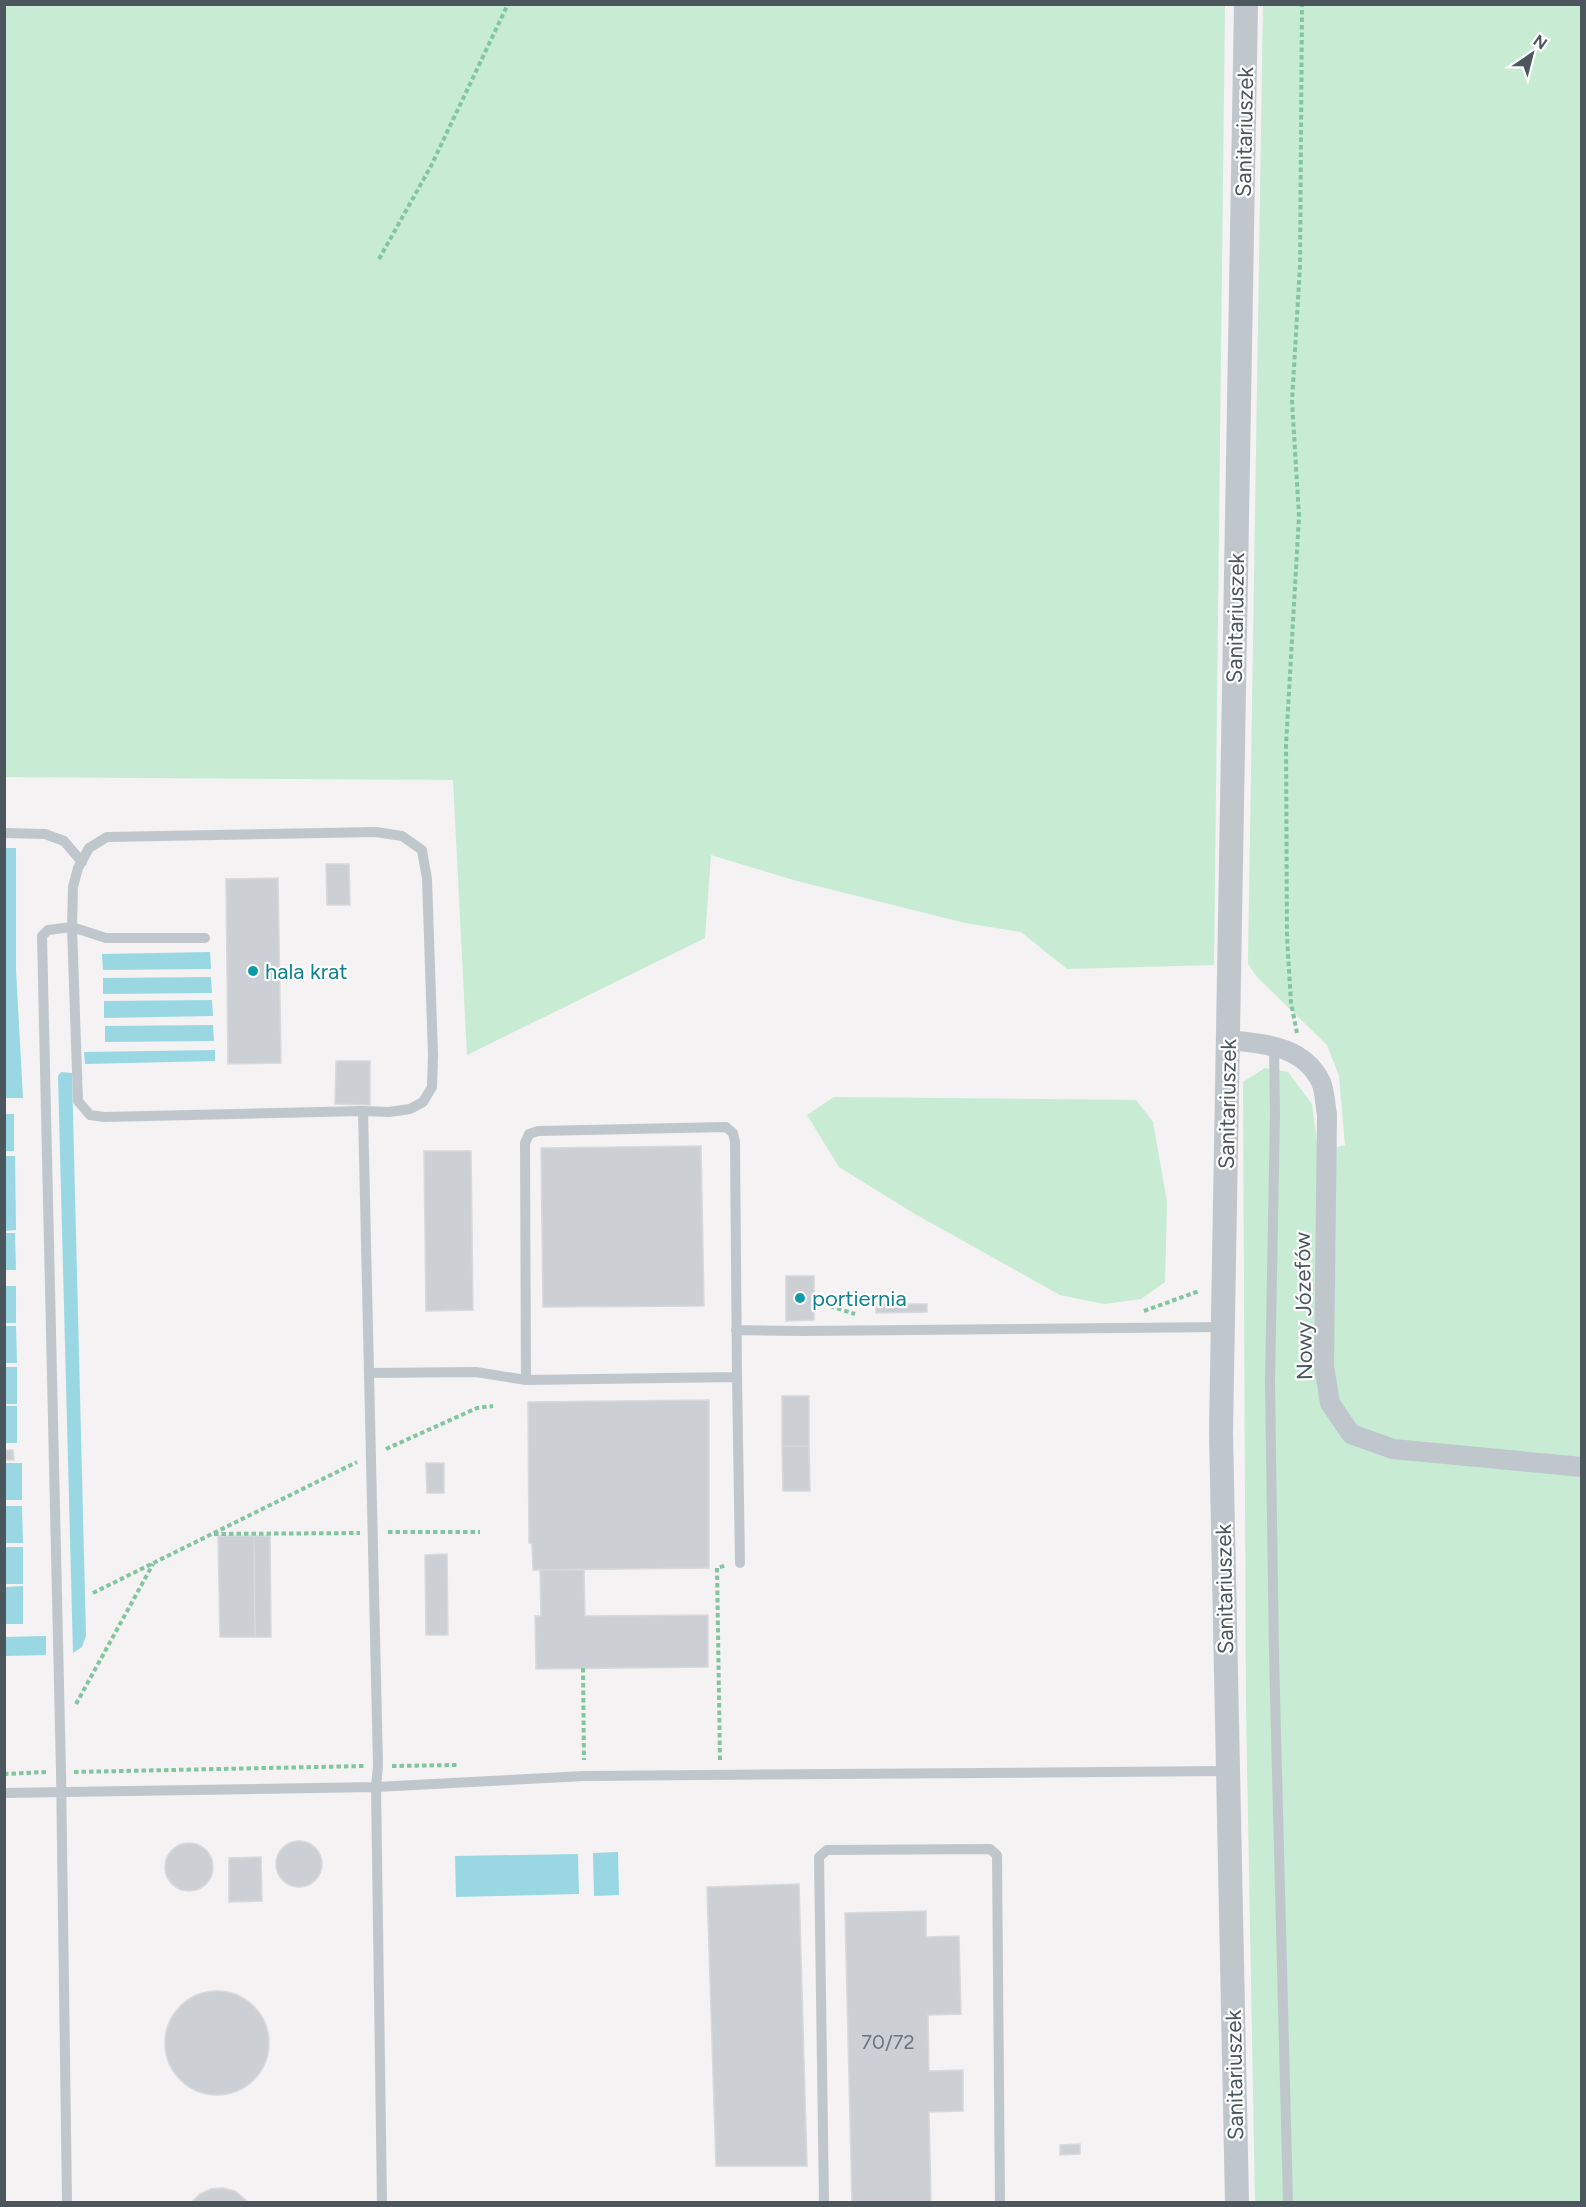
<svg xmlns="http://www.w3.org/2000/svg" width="1586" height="2207" font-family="Figtree,sans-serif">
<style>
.green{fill:#c7ebd3}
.water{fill:#99d8e3}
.building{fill:#cccfd3;stroke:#d7d9dc;stroke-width:1.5}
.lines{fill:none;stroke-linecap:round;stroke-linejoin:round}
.path{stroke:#82c6a1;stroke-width:4;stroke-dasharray:4.5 3;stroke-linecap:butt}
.service{stroke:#bfc7cd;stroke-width:10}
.minor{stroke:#bfc7cd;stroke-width:20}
.tertiary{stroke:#bfc7cd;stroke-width:24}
.culture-dot{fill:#0f9aa8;stroke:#fff;stroke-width:2}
.labels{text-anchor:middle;stroke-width:4.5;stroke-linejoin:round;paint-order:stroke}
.number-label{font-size:20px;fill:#6c747a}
.street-label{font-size:22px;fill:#4c565d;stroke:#fff}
.culture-label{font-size:22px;fill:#0d838f;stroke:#fff;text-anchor:start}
</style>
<rect width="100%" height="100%" fill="#f4f2f2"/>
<path class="green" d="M5,4L1225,5L1214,965L1067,969L1021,932L965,923L797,881L711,855L705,938L467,1055L453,780L5,777Z
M1263,5H1581V2202H1255L1246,1705L1243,1082L1265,1068L1288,1072L1312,1104L1318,1151L1345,1145L1339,1076L1327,1045L1257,977L1248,964Z
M834,1097L1136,1100L1153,1122L1167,1202L1165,1282L1141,1299L1104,1304L1060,1295L915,1214L839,1167L807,1115Z"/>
<path class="water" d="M5,848H16V970L23,1098H5Z
M210,952L211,969L103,970L102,954Z
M211,977L212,993L103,994V978Z
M212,1000L213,1016L104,1018V1001Z
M213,1025L214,1041L105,1042V1026Z
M215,1050V1061L85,1064L84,1052Z
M61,1072L72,1073L86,1636L82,1647L73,1653L58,1076Z
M4,1114H14V1151H5Z
M4,1156H15L16,1230L5,1231Z
M4,1233H15L16,1270H5Z
M5,1286H16V1323H5Z
M4,1326H16L17,1363H5Z
M4,1367H17V1404H5Z
M5,1406H17V1443H5Z
M5,1463H22V1500H5Z
M5,1506H22L23,1543H5Z
M5,1547H23V1584H5Z
M23,1586V1624H5V1587Z
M46,1636V1655L5,1656V1637Z
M618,1852L619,1895L594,1896L593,1853Z
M578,1854L579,1894L456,1897L455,1856Z"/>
<path class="building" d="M326,864H349L350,905H327Z
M278,878L281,1063L228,1064L226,879Z
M336,1061H370V1105L335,1104Z
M701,1146L704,1306L543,1307L541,1148Z
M424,1151H471L473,1310L426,1311Z
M786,1276H814V1320L786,1321Z
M876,1304H927V1312L876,1313Z
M782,1396H809V1446H782Z
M709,1400V1568L533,1570L532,1544L529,1543L528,1402Z
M782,1446H809L810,1491H783Z
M4,1450H13L14,1460H4Z
M426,1463H444V1493H427Z
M218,1536H254L255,1637H220Z
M254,1536H270L271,1637H255Z
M447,1554L448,1635H426L425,1555Z
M540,1570H584L585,1616L708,1615V1667L536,1669L535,1616H541Z
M276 1864a23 23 0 1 1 46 0a23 23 0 1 1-46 0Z
M165 1867a24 24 0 1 1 48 0a24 24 0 1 1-48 0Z
M261,1857L262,1901L229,1902V1858Z
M799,1884L807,2166H716L707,1887Z
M926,1911V1937L959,1936L961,2014L928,2015L929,2071L963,2070V2111L929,2112L931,2202H852L845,1913Z
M165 2043a52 52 0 1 1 104 0a52 52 0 1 1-104 0Z
M1080,2144V2154L1060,2155V2145Z
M223,2188L235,2191L248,2202H192L200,2194L211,2189Z"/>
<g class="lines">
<path class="path" d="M379,259L431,166L508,4
M1297,1033L1291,1003L1287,937L1286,745L1299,516L1292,401L1300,266L1302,4
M830,1306L855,1314
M1144,1311L1199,1291
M386,1449L477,1408L493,1406
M388,1532H480
M214,1534L360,1533
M93,1593L357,1462
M583,1668L584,1760
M76,1704L153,1564
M720,1760L717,1568L727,1565
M392,1766L457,1765
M74,1772L364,1766
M4,1774L46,1772"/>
<path class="service" d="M4,833L45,834L64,841L82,862
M1274,1045L1275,1114L1270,1383L1274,1655L1288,2202
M363,1111L104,1117L90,1115L78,1101L72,927L73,887L78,868L89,848L107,837L376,832L402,836L422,850L427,879L433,1055L432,1087L423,1102L410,1109L389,1112L363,1111L378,1766L376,1787L382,2202
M736,1330L802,1331L1223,1327
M369,1373L476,1372L526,1380L737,1377L740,1563
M526,1380L525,1143L529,1134L538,1131L726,1127L733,1133L735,1142L737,1377
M4,1793L376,1787L584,1776L1227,1771
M67,2202L61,1772L42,936L48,930L72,927L106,938H205
M824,2202L819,1857L827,1850L990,1849L997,1855L1000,2202"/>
<path class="minor" d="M1228,1040C1264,1044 1303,1045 1321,1082C1325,1091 1325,1105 1327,1114L1324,1366L1330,1403L1351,1434L1393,1449L1582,1467"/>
<path class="tertiary" d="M1237,2202L1221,1432L1246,4"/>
</g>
<g class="culture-dot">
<circle cx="253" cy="971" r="6"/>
<circle cx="800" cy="1298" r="6"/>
</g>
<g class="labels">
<g class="number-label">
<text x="888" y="2049">70/72</text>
</g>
<g class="street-label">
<text transform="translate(1244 132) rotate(-89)" y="8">Sanitariuszek</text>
<text transform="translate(1235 618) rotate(-89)" y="8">Sanitariuszek</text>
<text transform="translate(1227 1104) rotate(-89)" y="8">Sanitariuszek</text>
<text transform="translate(1303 1306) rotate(-91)" y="8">Nowy Józefów</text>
<text transform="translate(1224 1589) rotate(-91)" y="8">Sanitariuszek</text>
<text transform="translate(1234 2075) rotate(-91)" y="8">Sanitariuszek</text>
</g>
<g class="culture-label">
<text x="265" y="979">hala krat</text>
<text x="812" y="1306">portiernia</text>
</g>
</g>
<rect width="1586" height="2207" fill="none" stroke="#4c565d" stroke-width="12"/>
<g transform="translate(1532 54) rotate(35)" stroke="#ffffff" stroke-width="4.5" paint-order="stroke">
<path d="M0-4.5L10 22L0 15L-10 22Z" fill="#4c565d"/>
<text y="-9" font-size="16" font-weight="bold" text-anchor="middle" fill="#4c565d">N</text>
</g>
</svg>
